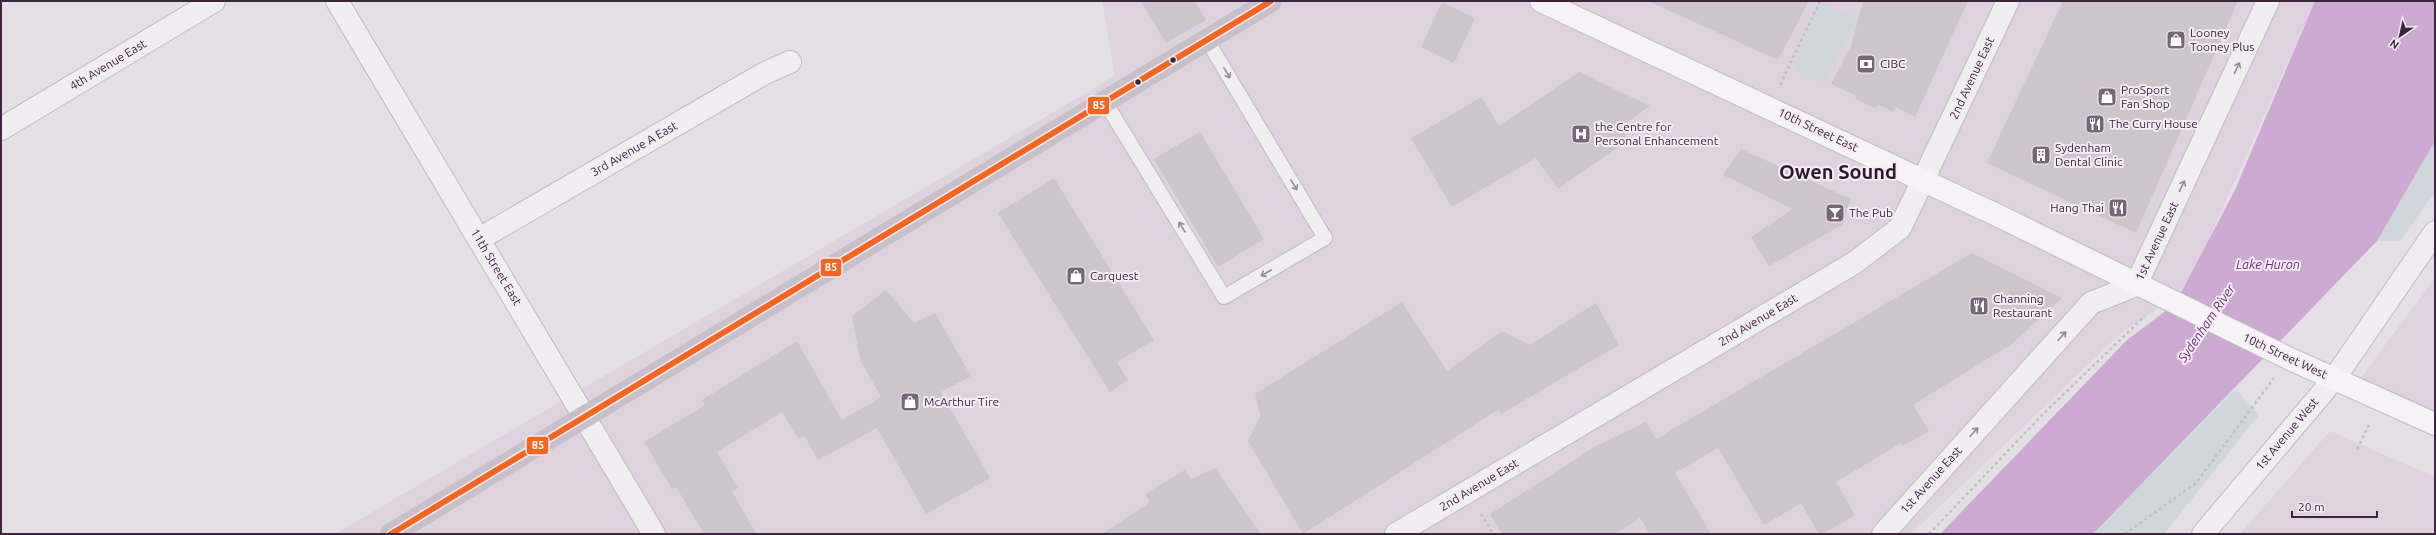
<svg xmlns="http://www.w3.org/2000/svg" width="2436" height="535" font-family="Ubuntu,sans-serif">
<style>
.built{fill:#ddd2dd}
.green{fill:#cfd7da}
.water{fill:#ccaad2}
.building{fill:#ccc6cc}
.lines{fill:none;stroke-linecap:round;stroke-linejoin:round}
.service-casing{stroke:#c1bcc2;stroke-width:16}
.minor-casing{stroke:#c1bcc2;stroke-width:24}
.tertiary-casing{stroke:#c1bcc2;stroke-width:24}
.primary-casing{stroke:#c2bbc2;stroke-width:24}
.path{stroke:#c4bec4;stroke-width:2.5;stroke-dasharray:3 3;stroke-linecap:butt}
.service{stroke:#f1eef1;stroke-width:14}
.minor{stroke:#f1eef1;stroke-width:22}
.tertiary{stroke:#f1eef1;stroke-width:22}
.secondary{stroke:#c7c0c8;stroke-width:22}
.primary{stroke:#f5f3f5;stroke-width:22}
.bus-1-casing{stroke:#f4ebf5;stroke-width:9}
.bus-1{stroke:#f26522;stroke-width:6}
.oneway{stroke:#978a98}
.bus-dot{fill:#3d253f;stroke:#f4ebf5;stroke-width:1.5}
.labels{text-anchor:middle;stroke-width:4;stroke-linejoin:round;paint-order:stroke}
.poi-label{font-size:12px;fill:#3d253f;stroke:#f4ebf5;text-anchor:start}
.street-label{font-size:12px;fill:#3d253f;stroke:#f4ebf5}
.water-label{font-size:13px;font-style:italic;fill:#6c2d75;stroke:#f4ebf5}
.town-label{font-size:20px;font-weight:bold;fill:#2f172f;stroke:#f4ebf5}
.line-badge{stroke:#f4ebf5;stroke-width:1.5}
.badge-label{font-size:11px;text-anchor:middle;font-weight:bold;fill:#fff}
</style>
<rect width="100%" height="100%" fill="#e4dfe4"/>
<path class="built" d="M1102,1H2315L2208,241L2181,293L2120,334L1911,534H335L1115,76Z
M2435,278V413L2360,379Z
M2330,431L2435,477V534H2240Z"/>
<path class="green" d="M1819,2L1858,19L1822,83L1794,69Z
M2435,141V192L2400,241H2377Z
M2236,389L2259,415L2164,534H2093Z"/>
<path class="water" d="M2315,1H2435V141L2377,241L2093,534H1940L2127,340L2175,304L2235,190Z"/>
<path class="building" d="M1141,1H1195L1206,20L1166,43Z
M1648,1H1809L1778,60Z
M1863,1H1968L1915,117L1896,107L1893,112L1879,105L1875,108L1855,99L1857,96L1831,84L1851,46Z
M2063,1H2238L2136,233L1987,163Z
M1442,2L1475,18L1454,63L1421,47Z
M1579,72L1650,106L1620,127L1628,140L1558,189L1536,158L1452,207L1411,138L1482,97L1499,126Z
M1200,132L1264,239L1218,267L1154,159Z
M1741,149L1851,199L1842,225L1769,266L1751,237L1793,209L1723,175Z
M1054,178L1154,340L1117,362L1128,380L1110,392L998,213Z
M1972,253L2062,298L2013,343L1913,405L1929,431L1903,446L1901,443L1836,482L1855,515L1823,534H1819L1801,503L1764,525L1718,448L1675,473L1711,534H1650L1640,518L1616,534H1502L1490,514L1596,446L1646,422L1656,439Z
M886,290L914,323L935,313L971,376L941,392L990,478L926,514L877,428L818,460L804,435L798,439L782,412L717,452L738,488L732,491L756,534H704L676,487L672,489L644,442L705,405L702,400L797,341L842,420L881,397L860,360L852,316Z
M1402,302L1447,371L1502,331L1530,345L1596,303L1619,345L1501,414L1499,409L1303,534L1248,441L1260,416L1255,394Z
M1215,468L1261,534H1102L1150,502L1145,494L1185,470L1191,479Z"/>
<g class="lines">
<defs>
<path id="service" d="M1105,102L1224,297L1325,238L1207,40"/>
<path id="minor" d="M337,1L654,534
M1,129L214,1
M479,239L765,73L790,62
M1396,534L1854,263L1900,228L1923,180
M1883,534L2091,303L2136,285L2268,1
M2203,534L2334,379L2435,232"/>
<path id="tertiary" d="M1923,180L2008,1"/>
<path id="primary" d="M1541,1L2001,217L2288,358L2435,424"/>
</defs>
<use href="#service" class="service-casing"/>
<use href="#minor" class="minor-casing"/>
<use href="#tertiary" class="tertiary-casing"/>
<use href="#primary" class="primary-casing"/>
<path class="path" d="M1780,85L1820,1
M2357,449L2370,423
M1481,514L1493,534
M1929,534L2043,414L2145,316
M2125,534L2196,483L2274,378"/>
<use href="#service" class="service"/>
<use href="#minor" class="minor"/>
<use href="#tertiary" class="tertiary"/>
<path class="secondary" d="M391,534L1271,1"/>
<use href="#primary" class="primary"/>
<defs>
<path id="bus-1" d="M391,534L1271,1"/>
</defs>
<use href="#bus-1" class="bus-1-casing"/>
<use href="#bus-1" class="bus-1"/>
</g>
<defs><path id="oneway-shaft" d="M-6 0H5M1.5-3L5.5 0L1.5 3" fill="none" stroke-width="1.6" stroke-linecap="round" stroke-linejoin="round"/></defs>
<g class="oneway">
<use href="#oneway-shaft" transform="translate(2237 68) rotate(-65)"/>
<use href="#oneway-shaft" transform="translate(1227 73) rotate(59)"/>
<use href="#oneway-shaft" transform="translate(1294 185) rotate(59)"/>
<use href="#oneway-shaft" transform="translate(2182 186) rotate(-65)"/>
<use href="#oneway-shaft" transform="translate(1182 227) rotate(-121)"/>
<use href="#oneway-shaft" transform="translate(1266 273) rotate(150)"/>
<use href="#oneway-shaft" transform="translate(2062 336) rotate(-48)"/>
<use href="#oneway-shaft" transform="translate(1974 432) rotate(-48)"/>
</g>
<defs>
<symbol id="shop-square" viewBox="-11 -11 22 22"><rect x="-9" y="-9" width="18" height="18" rx="4" fill="#776679" stroke="#f4ebf5"/><path d="M-5-2.5h2.3a2.7 3.5 0 0 1 5.4 0H5L5.5 6h-11ZM-1.5-2.5h3a1.5 2.3 0 0 0-3 0Z" fill="#fff"/></symbol>
<symbol id="bank-square" viewBox="-11 -11 22 22"><rect x="-9" y="-9" width="18" height="18" rx="4" fill="#776679" stroke="#f4ebf5"/><path d="M-6-4H6V4H-6ZM0-2.3a2.3 2.3 0 1 0 0 4.6a2.3 2.3 0 1 0 0-4.6Z" fill="#fff"/></symbol>
<symbol id="restaurant-square" viewBox="-11 -11 22 22"><rect x="-9" y="-9" width="18" height="18" rx="4" fill="#776679" stroke="#f4ebf5"/><path d="M-5-6h1v4h1v-4h1v4h1v-4h1v5L-1.5 .5V6h-2V.5L-5-1ZM5-6V6H3V1.5H1.5Q1.5-4 5-6Z" fill="#fff"/></symbol>
<symbol id="hospital-square" viewBox="-11 -11 22 22"><rect x="-9" y="-9" width="18" height="18" rx="4" fill="#776679" stroke="#f4ebf5"/><path d="M-5-5h3v3.5h4V-5h3V5h-3V1.5h-4V5h-3Z" fill="#fff"/></symbol>
<symbol id="building-square" viewBox="-11 -11 22 22"><rect x="-9" y="-9" width="18" height="18" rx="4" fill="#776679" stroke="#f4ebf5"/><path d="M-4-6H4V6H1V3H-1V6H-4ZM-2.5-4.3h1.7v1.8h-1.7ZM.8-4.3h1.7v1.8H.8ZM-2.5-1h1.7V.8h-1.7ZM.8-1h1.7V.8H.8Z" fill="#fff"/></symbol>
<symbol id="bar-square" viewBox="-11 -11 22 22"><rect x="-9" y="-9" width="18" height="18" rx="4" fill="#776679" stroke="#f4ebf5"/><path d="M-6-5H6L.8 .8V4.5H3.5V6h-7V4.5H-.8V.8Z" fill="#fff"/></symbol>
</defs>
<g fill-rule="evenodd">
<use href="#shop-square" x="2165" y="29" width="22" height="22"/>
<use href="#bank-square" x="1855" y="53" width="22" height="22"/>
<use href="#shop-square" x="2096" y="86" width="22" height="22"/>
<use href="#restaurant-square" x="2084" y="113" width="22" height="22"/>
<use href="#hospital-square" x="1570" y="123" width="22" height="22"/>
<use href="#building-square" x="2030" y="144" width="22" height="22"/>
<use href="#restaurant-square" x="2107" y="197" width="22" height="22"/>
<use href="#bar-square" x="1824" y="202" width="22" height="22"/>
<use href="#shop-square" x="1065" y="265" width="22" height="22"/>
<use href="#restaurant-square" x="1968" y="295" width="22" height="22"/>
<use href="#shop-square" x="899" y="391" width="22" height="22"/>
</g>
<g class="bus-dot">
<circle cx="1173" cy="60" r="3.5"/>
<circle cx="1138" cy="82" r="3.5"/>
</g>
<g class="labels">
<g class="poi-label">
<text x="2190" y="37">Looney<tspan x="2190" dy="14">Tooney Plus</tspan></text>
<text x="1880" y="68">CIBC</text>
<text x="2121" y="94">ProSport<tspan x="2121" dy="14">Fan Shop</tspan></text>
<text x="2109" y="128">The Curry House</text>
<text x="1595" y="131">the Centre for<tspan x="1595" dy="14">Personal Enhancement</tspan></text>
<text x="2055" y="152">Sydenham<tspan x="2055" dy="14">Dental Clinic</tspan></text>
<text x="2104" y="212" text-anchor="end">Hang Thai</text>
<text x="1849" y="217">The Pub</text>
<text x="1090" y="280">Carquest</text>
<text x="1993" y="303">Channing<tspan x="1993" dy="14">Restaurant</tspan></text>
<text x="924" y="406">McArthur Tire</text>
</g>
<g class="street-label">
<text transform="translate(108 65) rotate(-31)" y="4">4th Avenue East</text>
<text transform="translate(1972 78) rotate(-65)" y="4">2nd Avenue East</text>
<text transform="translate(1818 130) rotate(25)" y="4">10th Street East</text>
<text transform="translate(634 149) rotate(-30)" y="4">3rd Avenue A East</text>
<text transform="translate(2157 241) rotate(-65)" y="4">1st Avenue East</text>
<text transform="translate(496 267) rotate(59)" y="4">11th Street East</text>
<text transform="translate(1758 320) rotate(-31)" y="4">2nd Avenue East</text>
<text transform="translate(2285 356) rotate(25)" y="4">10th Street West</text>
<text transform="translate(2287 434) rotate(-50)" y="4">1st Avenue West</text>
<text transform="translate(1931 480) rotate(-48)" y="4">1st Avenue East</text>
<text transform="translate(1479 485) rotate(-31)" y="4">2nd Avenue East</text>
</g>
<g class="water-label">
<text x="2268" y="269">Lake Huron</text>
<text transform="translate(2206 323) rotate(-56)" y="5">Sydenham River</text>
</g>
<g class="town-label">
<text x="1838" y="179">Owen Sound</text>
</g>
</g>
<g class="line-badge">
<rect x="1087" y="96" width="23" height="19" rx="4" fill="#f26522"/>
<rect x="820" y="258" width="22" height="19" rx="4" fill="#f26522"/>
<rect x="526" y="436" width="23" height="19" rx="4" fill="#f26522"/>
</g>
<g class="badge-label">
<text x="1099" y="109">85</text>
<text x="831" y="271">85</text>
<text x="538" y="449">85</text>
</g>
<rect width="2436" height="535" fill="none" stroke="#3d253f" stroke-width="4"/>
<g transform="translate(2400 36) rotate(214)" stroke="#f4ebf5" stroke-width="3" paint-order="stroke">
<path d="M0-3L7 15L0 10L-7 15Z" fill="#3d253f"/>
<text y="-6" font-size="11" font-weight="bold" text-anchor="middle" fill="#3d253f">N</text>
</g>
<path d="M2292 511v6h85v-6" fill="none" stroke="#3d253f" stroke-width="2"/>
<text x="2298" y="511" font-size="12" fill="#3d253f" stroke="#f4ebf5" stroke-width="3" paint-order="stroke">20 m</text>
</svg>
